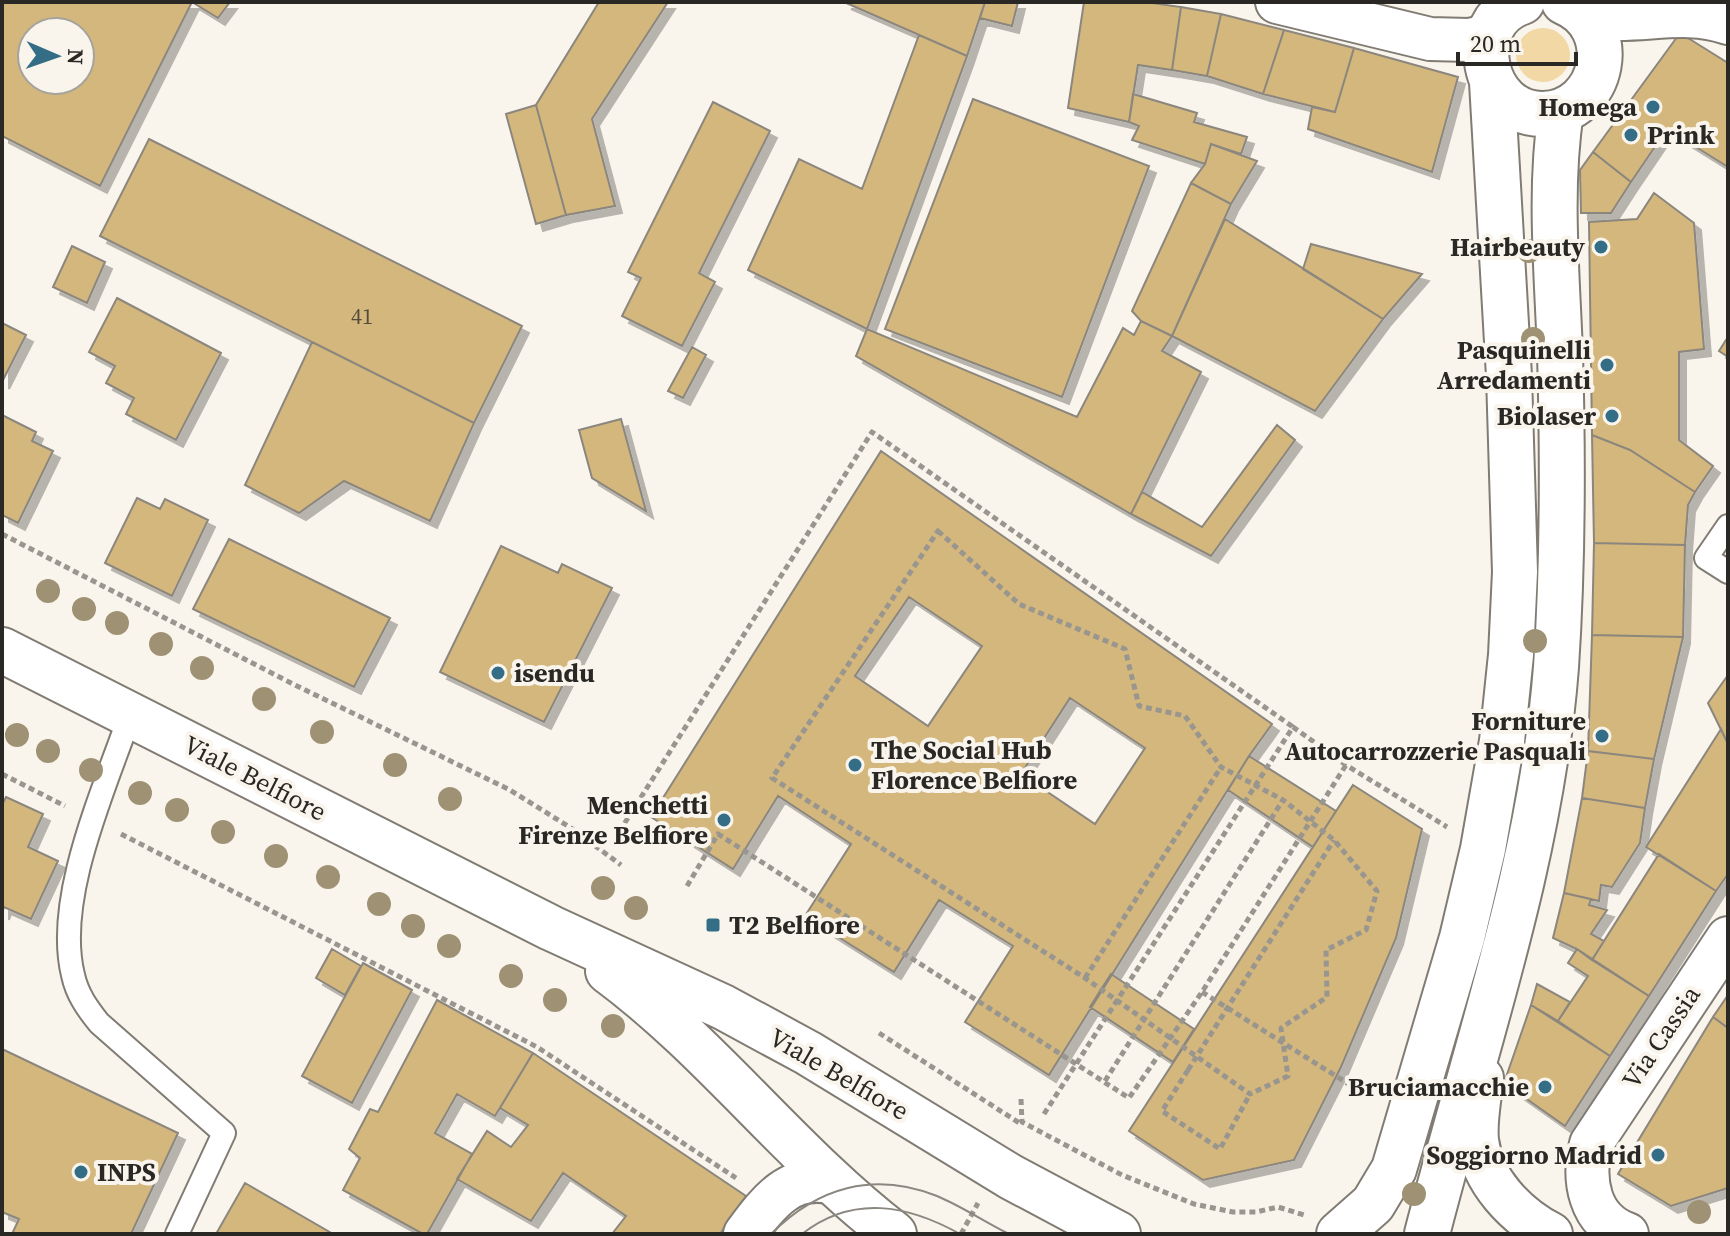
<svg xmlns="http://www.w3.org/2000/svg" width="1730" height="1236" font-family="'Source Serif 4',serif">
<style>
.green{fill:#f2d8a4}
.building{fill:#d4b77c;stroke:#8b867e;stroke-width:2;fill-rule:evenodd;filter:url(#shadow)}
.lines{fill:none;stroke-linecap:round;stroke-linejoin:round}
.lane-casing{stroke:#807c74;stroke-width:26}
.street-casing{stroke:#807c74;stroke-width:46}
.secondary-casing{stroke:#807c74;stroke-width:48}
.primary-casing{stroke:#807c74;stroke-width:48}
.path{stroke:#99958f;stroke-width:5;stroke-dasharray:6 4;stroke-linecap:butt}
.lane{stroke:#fff;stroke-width:22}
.street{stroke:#fff;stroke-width:42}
.secondary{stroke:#fff;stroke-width:44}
.primary{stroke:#fff;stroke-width:44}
.tram{stroke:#8b8882;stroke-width:2}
.path-bridge{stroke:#99958f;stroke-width:5;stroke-dasharray:6 4;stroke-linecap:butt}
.tree{fill:#9f9274}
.poi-dot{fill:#346d86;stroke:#faf5ec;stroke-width:3}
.labels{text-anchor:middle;stroke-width:8;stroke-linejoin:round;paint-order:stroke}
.number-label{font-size:22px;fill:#544c3a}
.poi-label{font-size:26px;font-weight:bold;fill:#292824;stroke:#faf5ec;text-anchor:end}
.street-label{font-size:26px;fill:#292824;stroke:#faf5ec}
</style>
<defs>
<filter id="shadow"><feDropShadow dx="7" dy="7" stdDeviation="0" flood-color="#0004"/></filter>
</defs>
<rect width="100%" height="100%" fill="#faf5ec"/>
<path class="green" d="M1516 55a27 27 0 1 1 54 0a27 27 0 1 1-54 0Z"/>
<path class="building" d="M2,2H192L100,186L2,136ZM32,32H80V80H32Z
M192,2H230L218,18Z
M599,2H668L592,119L615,206L566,215L536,105Z
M844,2H985L967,56Z
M985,2H1018L1012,26L980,18Z
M1084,2H1145L1181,7L1172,70L1138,65L1129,122L1068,108Z
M1181,7L1221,14L1207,76L1172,70Z
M1221,14L1284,30L1263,94L1207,76Z
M1284,30L1354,48L1335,112L1263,94Z
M1680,33L1728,63V167L1667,129L1631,182L1593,152Z
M919,35L967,56L867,329L748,270L799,159L862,189Z
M1354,48L1458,77L1432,172L1308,129L1312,107L1335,112Z
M1133,94L1197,113L1194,122L1247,137L1241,154L1211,144L1205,164L1132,140L1139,126L1129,122Z
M973,99L1149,166L1062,397L885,329Z
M713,102L770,131L699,273L715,282L682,346L622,316L641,278L628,272Z
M536,105L566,215L536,224L506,114Z
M149,139L522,326L474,423L100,236Z
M1211,144L1257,161L1231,204L1191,183L1205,164Z
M1593,152L1631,182L1611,213H1581L1580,170Z
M1191,183L1231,204L1172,336L1141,321L1132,311Z
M1654,193L1694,223L1704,349L1679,352V440L1713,466L1695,492L1630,450L1592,435L1589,222L1637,219Z
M1225,219L1383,319L1315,411L1172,336Z
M1311,244L1422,274L1383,319L1303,269Z
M72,246L105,262L87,303L53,287Z
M117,298L221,353L176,440L126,414L134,398L106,383L115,366L89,352Z
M1141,321L1172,336L1162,351L1201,372L1131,514L856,356L867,329L1077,417L1123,328L1134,335Z
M2,323L26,335L2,382Z
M1728,337V357L1719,351Z
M312,342L474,423L430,521L344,481L299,513L245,485Z
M692,347L706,355L683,398L668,391Z
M2,415L36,432L32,441L53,451L18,523L2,515Z
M621,419L646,511L592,478L579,430Z
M1277,425L1295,440L1211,556L1131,514L1142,492L1202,527Z
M1592,435L1630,450L1695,492L1688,505L1685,545L1594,543Z
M881,451L1272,724L1249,756L1049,1075L965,1022L1013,946L939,900L894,972L805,916L851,844L778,796L733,869L651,817ZM909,597L982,646L928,726L855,676ZM1070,698L1145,748L1095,824L1021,774Z
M137,498L160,509L165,499L208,520L172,596L105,563Z
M229,539L390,618L354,687L193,609Z
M1594,543L1685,545L1683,637L1592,635Z
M501,546L558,573L562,564L612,588L544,722L440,672Z
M1592,635L1683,637L1654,759L1588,751Z
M1728,675V744L1708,703Z
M1721,729L1728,744V874L1716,891L1646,847Z
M1588,751L1654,759L1645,808L1582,798Z
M1249,756L1336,811L1313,847L1228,790Z
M1353,785L1422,829L1396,938L1341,1067L1294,1160L1203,1180L1129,1131Z
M6,797L43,814L28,847L58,861L31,919L4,907L2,913V805Z
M1582,798L1645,808L1640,843L1612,887L1601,885L1599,901L1564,893Z
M1659,854L1716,891L1649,996L1592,960Z
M1564,893L1591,899L1589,905L1607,910L1591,934L1604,941L1592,960L1577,949L1553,938Z
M332,949L361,966L345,995L316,978Z
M1577,949L1649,996L1610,1056L1558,1021L1588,976L1568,963Z
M363,963L412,990L352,1103L302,1076Z
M1111,974L1194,1029L1173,1062L1090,1007Z
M1537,984L1570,1002L1558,1021L1531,1005Z
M1728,995V1028L1713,1017Z
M437,1000L533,1053L495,1116L457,1094L435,1133L472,1154L427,1234H423L343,1190L360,1158L349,1149L370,1109L378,1112Z
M1531,1005L1610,1056L1565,1126L1504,1083Z
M1713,1017L1728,1028V1188L1671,1206L1618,1174Z
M2,1049L178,1133L131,1234H12L19,1219L2,1212Z
M533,1053L746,1196L720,1234H612L626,1216L563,1173L531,1221L457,1179L487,1131L511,1147L528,1125L500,1108Z
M245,1183L333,1234H216Z"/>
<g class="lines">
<defs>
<path id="lane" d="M1728,526L1706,558L1728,572
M130,715C105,788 54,898 73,975C77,994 87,1008 99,1023L224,1133L177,1234"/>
<path id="street" d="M1277,2L1430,39L1469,40L1488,36
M1584,15C1632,27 1680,6 1728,23
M1482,1078C1480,1098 1475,1120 1477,1140C1482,1181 1516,1216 1551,1234
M745,1234C768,1203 790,1172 833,1183
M1627,1234C1589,1221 1582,1180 1591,1144L1728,938"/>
<path id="secondary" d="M1522,2C1463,21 1482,115 1543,114C1605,112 1622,26 1564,2
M1339,1234L1373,1204L1394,1169L1462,938L1483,849L1502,741L1511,655L1515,572L1509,376L1492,82
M1427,1234C1475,1046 1541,863 1556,667C1563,562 1563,458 1560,353C1557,272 1549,190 1561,111"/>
<path id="primary" d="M2,650L551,928L723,1007L808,1053L1011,1177L1118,1234
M608,971C712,1048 791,1155 894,1234"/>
</defs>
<use href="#lane" class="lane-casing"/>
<use href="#street" class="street-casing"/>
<use href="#secondary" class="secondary-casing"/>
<use href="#primary" class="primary-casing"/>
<path class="path" d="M2,534L291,683L510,790L571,828L621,865
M2,774L65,806
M121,834L537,1047L736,1178
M614,840L872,432L1293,727
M687,886L718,834L1129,1098L1202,992L1346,765
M1085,978L1221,767
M1202,992L1363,1093
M879,1033L1021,1124
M1188,1070L1162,1111L1220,1149L1250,1094
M1105,1081L1283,800
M1021,1099L1022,1122L1122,1175L1194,1204L1233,1212H1256L1278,1207L1304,1215
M1044,1114L1293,727L1346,765L1447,827
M961,1234L978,1203"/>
<use href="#lane" class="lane"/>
<use href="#street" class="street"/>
<use href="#secondary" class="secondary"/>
<use href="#primary" class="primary"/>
<path class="tram" d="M771,1234C818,1187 874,1171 937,1196C961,1206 985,1222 1009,1234
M802,1234C853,1194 908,1205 960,1234"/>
<path class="path-bridge" d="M938,531L1019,604L1125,649L1139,706L1185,716L1221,767L1283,800L1334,840L1377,891L1366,930L1326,950L1327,997L1281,1028L1288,1076L1250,1094L1085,978L772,778Z
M1188,1070L1334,840"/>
</g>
<g class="tree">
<circle cx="1529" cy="251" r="12"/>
<circle cx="1533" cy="339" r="12"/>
<circle cx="48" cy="591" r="12"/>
<circle cx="84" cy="609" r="12"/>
<circle cx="117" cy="623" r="12"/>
<circle cx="1535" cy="641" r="12"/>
<circle cx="161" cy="644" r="12"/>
<circle cx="202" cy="668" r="12"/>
<circle cx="264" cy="699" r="12"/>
<circle cx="322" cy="732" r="12"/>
<circle cx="17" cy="735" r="12"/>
<circle cx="48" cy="751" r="12"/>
<circle cx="395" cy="765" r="12"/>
<circle cx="91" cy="770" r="12"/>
<circle cx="140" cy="793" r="12"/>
<circle cx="450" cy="799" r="12"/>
<circle cx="177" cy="810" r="12"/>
<circle cx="223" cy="832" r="12"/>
<circle cx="276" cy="856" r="12"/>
<circle cx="328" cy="877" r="12"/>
<circle cx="603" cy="888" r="12"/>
<circle cx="379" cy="904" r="12"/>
<circle cx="636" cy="908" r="12"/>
<circle cx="413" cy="926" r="12"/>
<circle cx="449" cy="946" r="12"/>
<circle cx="511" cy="976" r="12"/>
<circle cx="555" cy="1000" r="12"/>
<circle cx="613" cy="1026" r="12"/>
<circle cx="1414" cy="1194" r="12"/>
<circle cx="1699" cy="1212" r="12"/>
</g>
<g class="poi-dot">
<circle cx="1653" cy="107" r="8"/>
<circle cx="1631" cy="135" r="8"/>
<circle cx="1601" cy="247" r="8"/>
<circle cx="1607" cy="365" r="8"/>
<circle cx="1612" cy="416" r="8"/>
<circle cx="498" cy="673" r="8"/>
<circle cx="1602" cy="736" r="8"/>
<circle cx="855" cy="765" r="8"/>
<circle cx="724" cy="820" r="8"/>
<rect x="705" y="917" width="16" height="16" rx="4"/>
<circle cx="1545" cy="1087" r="8"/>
<circle cx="1658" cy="1155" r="8"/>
<circle cx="81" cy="1172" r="8"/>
</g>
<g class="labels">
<g class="number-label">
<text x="362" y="324">41</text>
</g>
<g class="poi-label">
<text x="1637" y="116">Homega</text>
<text x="1647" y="144" text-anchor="start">Prink</text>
<text x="1585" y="256">Hairbeauty</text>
<text x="1591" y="359">Pasquinelli<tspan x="1591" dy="30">Arredamenti</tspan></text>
<text x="1596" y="425">Biolaser</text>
<text x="514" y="682" text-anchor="start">isendu</text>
<text x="1586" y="730">Forniture<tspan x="1586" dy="30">Autocarrozzerie Pasquali</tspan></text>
<text x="871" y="759" text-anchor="start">The Social Hub<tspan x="871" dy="30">Florence Belfiore</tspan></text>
<text x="708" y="814">Menchetti<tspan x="708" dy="30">Firenze Belfiore</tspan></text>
<text x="729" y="934" text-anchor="start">T2 Belfiore</text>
<text x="1529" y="1096">Bruciamacchie</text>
<text x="1642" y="1164">Soggiorno Madrid</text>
<text x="97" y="1181" text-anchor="start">INPS</text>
</g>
<g class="street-label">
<text transform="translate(255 778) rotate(27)" y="9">Viale Belfiore</text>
<text transform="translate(1661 1037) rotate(-56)" y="9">Via Cassia</text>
<text transform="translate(839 1074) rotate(30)" y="9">Viale Belfiore</text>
</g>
</g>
<rect width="1730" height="1236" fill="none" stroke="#292824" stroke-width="8"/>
<g transform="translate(56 56) rotate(92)"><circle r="38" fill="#faf5ec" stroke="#a6a39c" stroke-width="2"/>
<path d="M0-6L14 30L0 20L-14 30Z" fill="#346d86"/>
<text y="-12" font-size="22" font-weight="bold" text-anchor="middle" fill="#292824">N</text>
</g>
<path d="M1458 52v12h118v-12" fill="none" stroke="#292824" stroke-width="4"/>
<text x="1470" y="52" font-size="24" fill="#292824" stroke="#faf5ec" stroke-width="6" paint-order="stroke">20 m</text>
</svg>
